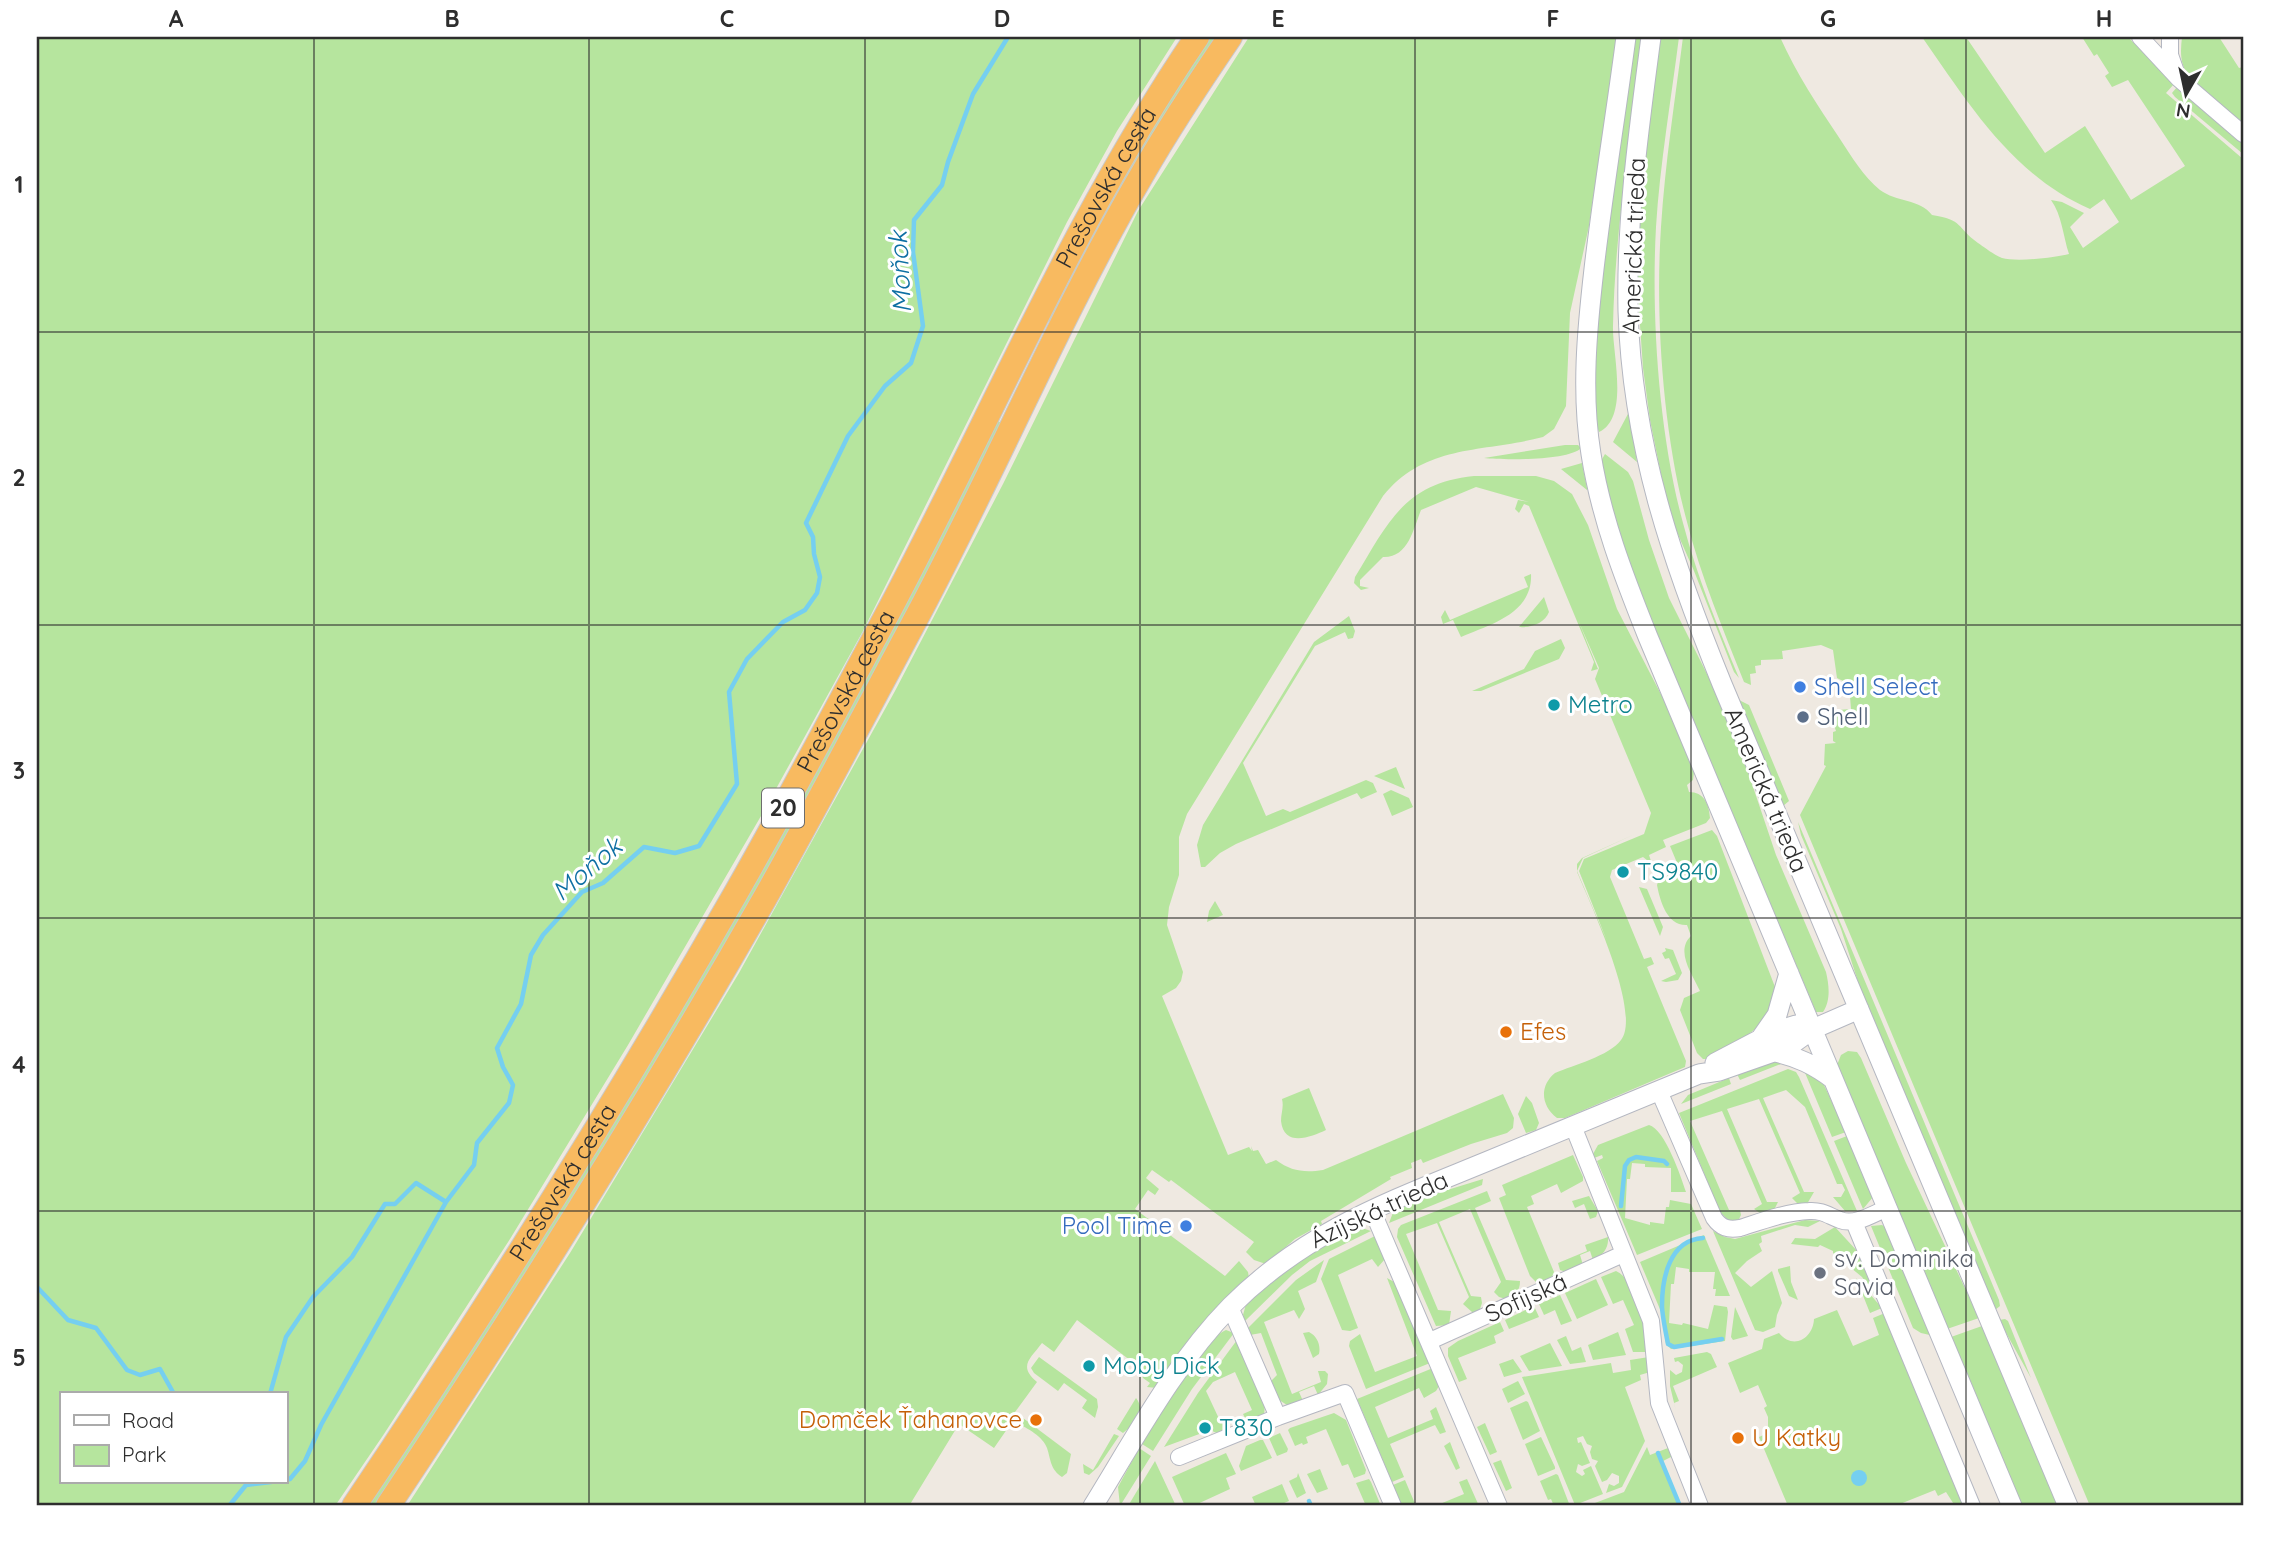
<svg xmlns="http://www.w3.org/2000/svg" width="2280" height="1543" font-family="Quicksand,sans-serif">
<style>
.green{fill:#b6e59e;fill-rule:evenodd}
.water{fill:#75cff0}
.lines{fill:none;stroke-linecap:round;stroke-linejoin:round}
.stream{stroke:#75cff0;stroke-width:4.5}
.minor-casing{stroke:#b4b7c1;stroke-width:18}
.tertiary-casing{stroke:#b4b7c1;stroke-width:21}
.trunk-casing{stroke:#c9c9c9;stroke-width:26}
.minor{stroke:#fff;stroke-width:16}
.tertiary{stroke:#fff;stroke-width:19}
.trunk{stroke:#f8ba60;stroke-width:24}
.grid{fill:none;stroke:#2e2e2e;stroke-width:2;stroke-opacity:0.55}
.shop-dot{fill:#3f7fe0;stroke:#fff;stroke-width:2.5}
.culture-dot{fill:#0f9aa8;stroke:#fff;stroke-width:2.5}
.service-dot{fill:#5c6f8a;stroke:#fff;stroke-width:2.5}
.food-dot{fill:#e8710a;stroke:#fff;stroke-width:2.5}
.worship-dot{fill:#6b7280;stroke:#fff;stroke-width:2.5}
.labels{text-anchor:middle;stroke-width:6;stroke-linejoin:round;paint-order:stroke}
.shield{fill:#fff;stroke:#6d6d6d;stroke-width:2}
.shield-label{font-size:23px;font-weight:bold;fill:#2e2e2e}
.street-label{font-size:24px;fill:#2e2e2e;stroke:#fff}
.shop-label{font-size:24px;fill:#366cbe;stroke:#fff;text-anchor:start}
.culture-label{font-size:24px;fill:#0d838f;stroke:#fff;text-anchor:start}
.service-label{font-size:24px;fill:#4e5e75;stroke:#fff;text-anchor:start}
.food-label{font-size:24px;fill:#c56008;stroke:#fff;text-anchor:start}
.worship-label{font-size:24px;fill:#5b616d;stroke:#fff;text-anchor:start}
.water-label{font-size:26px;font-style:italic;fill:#0d6fa3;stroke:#fff}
.neatline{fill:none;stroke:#2e2e2e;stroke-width:2.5}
.grid-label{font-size:23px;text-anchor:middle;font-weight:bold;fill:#2e2e2e}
</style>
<rect width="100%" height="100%" fill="#efe9e1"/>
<path class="green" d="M37,37H1177L1117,131L1067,222L863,631L761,816L628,1045L510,1239L384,1434L335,1506H37ZM285,1394V1482H61V1394Z
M1209,37H1219L1050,324L1048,321C1094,223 1148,126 1209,37Z
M1249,37H1617L1589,226L1570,313L1566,406L1554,429L1543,437C1484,453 1426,443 1383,496L1187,814L1179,837V875L1169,907L1167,925L1183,972L1181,981L1176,988L1162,996L1228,1155L1249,1147L1252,1151L1251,1146L1253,1151L1258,1150L1266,1164L1276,1160C1291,1171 1304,1173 1323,1170L1503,1094L1514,1118L1513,1128L1507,1133L1471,1144L1423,1163L1421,1159L1411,1163L1412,1168L1390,1177L1391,1179L1321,1221L1322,1224L1295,1239L1266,1264L1254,1260L1246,1252L1254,1242L1171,1180L1169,1182L1152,1170L1146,1178L1159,1189L1155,1195L1148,1190L1135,1209L1225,1276L1239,1261L1248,1272L1249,1278L1157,1388L1147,1387L1150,1383L1143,1378L1139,1367L1077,1320L1054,1352L1042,1343C1030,1359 1018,1366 1037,1382L1015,1412L1071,1454L1067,1473L1062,1477C1050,1469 1051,1460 1047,1448C1043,1436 1023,1425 1012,1422L994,1448L959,1424L909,1506H407L570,1253L739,973L895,691L1003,484L1138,211Z
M1635,37H1643C1631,132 1615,229 1613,326C1612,352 1630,418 1599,432C1588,401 1596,338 1600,304C1609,214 1621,126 1635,37Z
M1660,37H1679C1671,100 1660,164 1656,227C1651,318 1659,435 1683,523C1697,577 1718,627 1739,678L1734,672L1694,571L1669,514L1650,420L1643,368L1637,282L1639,236L1642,186Z
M1683,37H1780C1796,73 1818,106 1840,139C1851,156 1864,177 1880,190C1896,202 1920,199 1932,215C1964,220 1956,227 1978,243C1984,247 1994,255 2002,258C2016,262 2054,258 2069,254C2063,236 2062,215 2051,200L2062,202L2084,213L2070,227L2083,248L2119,222L2104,199L2090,209C2012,175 1969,104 1922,37H1966L2045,153L2085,126L2131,200L2185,166L2128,80L2112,87L2105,76L2109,73L2097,54L2094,56L2082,37H2128L2174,84L2166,93L2243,159V1506H2090L1800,815L1826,766L1824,765L1825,744L1836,743L1833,741V732L1836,731L1833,723L1838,710L1851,709L1849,684L1837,678L1833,650L1821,645L1782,651L1783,659L1761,660V665L1755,666L1756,673L1750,674L1751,685L1744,682C1723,629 1701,577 1687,522C1663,434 1655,317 1661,227C1665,163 1675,100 1683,37Z
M2182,37H2219L2239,68L2243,67V124C2226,110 2189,86 2183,65C2180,56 2181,46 2182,37Z
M2177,87L2243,144V154L2175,97L2172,93Z
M1629,412L1637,462L1613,442Z
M998,421L1003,424V427L799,816L622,1121L376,1506H367Z
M1565,445H1578L1581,448C1569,461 1502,460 1484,458Z
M1605,454L1628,472L1633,481L1649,540L1669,598L1718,696L1747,769L1776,855L1826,972C1829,985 1831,1000 1823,1012H1816L1621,549L1601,461Z
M1582,463L1587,488V490L1561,469Z
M1474,476H1536L1554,481L1572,494L1588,525L1617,609L1668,708L1694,771L1693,780L1687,785L1689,792C1704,792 1709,804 1710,818L1706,823L1663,840L1666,847L1649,855L1652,864L1643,857L1612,870L1610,877L1644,959L1651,957L1654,964L1647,967L1686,1061L1685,1067L1565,1118H1557C1541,1106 1539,1086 1555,1073C1574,1065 1609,1056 1621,1040C1642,1013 1590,903 1577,872V864L1582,858L1635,834L1583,858L1577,871L1607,941L1579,871L1584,859L1644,834L1651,813L1595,679L1599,668L1578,620L1598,669L1591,671L1594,662L1529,506L1524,504L1519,513L1515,509L1518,500L1529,502L1476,487L1421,510C1413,530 1408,558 1383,557L1360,580V586L1369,588L1361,590L1354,583L1355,577C1388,523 1404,483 1474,476Z
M1531,574C1533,614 1489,625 1461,637L1453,620L1443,624L1441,617L1445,610L1450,620L1528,587L1524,577Z
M1544,597L1549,612C1545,623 1531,628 1519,627Z
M1349,616L1355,631L1353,638L1348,639L1345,632L1315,646L1243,763L1266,816L1283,809L1290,812L1366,780L1373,783L1377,792L1361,799L1357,793L1236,844L1220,853L1205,867H1201L1197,845L1203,825L1314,642Z
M1561,639L1565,648L1559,659L1481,691H1472L1524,669L1535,651Z
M1739,700L1749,705L1789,801L1783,806Z
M1396,767L1405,789L1374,776Z
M1391,790L1409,798L1413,807L1392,816L1383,794Z
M1798,822L1999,1300L2000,1306L1995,1310L1862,994L1841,929L1801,835Z
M1712,830L1717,836L1775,987C1773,1027 1739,1041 1708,1059H1703L1697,1053L1680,1010L1684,998L1700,991C1692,974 1675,951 1691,936L1687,925C1667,926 1660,901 1657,885L1659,879L1680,870L1670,846Z
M1639,887L1647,889L1663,927L1660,936Z
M1215,901L1223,915L1207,922L1209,911Z
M1665,948L1673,950L1682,973L1678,980L1666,982L1661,981L1676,974L1669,958L1665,959L1662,953L1666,951Z
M1848,1051L1857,1052L1861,1058L1906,1163L1979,1318L1947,1329L1837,1065L1841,1055Z
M1769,1062H1786L1740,1080L1737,1074Z
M1803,1068L1824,1085L1846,1132L1832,1137Z
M1788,1069L1796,1072L1799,1077L1857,1211H1845L1833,1197H1841L1845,1190L1842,1184H1837L1805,1107L1786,1090L1763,1098L1804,1192H1814L1807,1204L1799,1205L1792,1198L1800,1193L1759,1099L1727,1109L1767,1202H1778L1774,1210L1763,1215L1754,1209L1762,1204L1722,1111L1690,1121L1729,1210H1740L1741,1215L1738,1221L1730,1222L1720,1212L1679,1113Z
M1729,1078L1731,1084L1681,1104L1688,1095Z
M1309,1088L1326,1130C1311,1137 1284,1148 1281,1121C1281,1113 1284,1107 1282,1099Z
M1526,1096L1532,1103L1539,1123L1536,1130L1526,1133L1518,1114Z
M1649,1125C1665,1129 1681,1177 1686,1192H1671V1168L1645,1167V1164L1632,1163L1630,1179H1627L1625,1218L1650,1225V1222L1664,1224L1666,1207H1669L1670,1200L1691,1204L1702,1229L1637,1255L1597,1161L1603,1158L1602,1155L1594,1158L1593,1154L1598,1145Z
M1847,1136L1873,1197L1863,1209L1834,1141Z
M1573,1155L1583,1177V1181L1561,1193L1557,1184L1531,1196L1534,1204L1527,1207L1554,1272L1551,1279L1538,1284L1530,1276L1499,1198L1506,1195L1502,1185Z
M1483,1179L1482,1185L1389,1223L1394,1210L1418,1199Z
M1487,1191L1491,1201L1475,1208L1506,1280L1520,1281C1520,1292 1515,1294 1506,1299L1499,1297L1494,1292L1501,1282L1470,1209L1439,1222L1471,1296L1481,1297L1482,1303L1479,1312H1472L1463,1304L1469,1297L1437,1223L1406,1234L1438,1310L1451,1311L1449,1325L1436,1326L1397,1237L1398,1229L1401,1225Z
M1589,1196L1598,1211L1596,1217L1590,1219L1584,1204L1575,1208L1572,1201Z
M1805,1220L1820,1221L1808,1227L1795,1225L1761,1236L1762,1242L1759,1244L1762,1251L1747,1261L1735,1273L1751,1287L1772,1271L1782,1303L1777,1315L1775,1327L1763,1332L1755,1330L1713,1231L1725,1237L1735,1239Z
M1882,1225L1885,1227L1930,1335L1921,1333L1913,1328L1871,1226Z
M1359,1227L1371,1231L1310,1261L1292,1275L1245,1321L1243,1315L1246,1304L1305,1255Z
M1835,1227L1858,1252L1878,1300L1862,1277L1833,1253V1251L1820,1245L1818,1247L1791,1244L1795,1238L1815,1239Z
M1704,1235L1730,1296H1715L1716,1289H1713L1715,1272H1689V1269L1676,1267L1674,1284H1671L1669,1323L1682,1325L1683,1323L1708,1329L1714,1305L1727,1307L1728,1312L1725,1341L1671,1349L1666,1344L1662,1314L1640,1262Z
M1375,1236L1385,1259L1378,1267L1372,1259L1338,1275L1358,1328L1350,1331L1342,1330L1321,1279L1329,1259Z
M1608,1237C1609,1248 1603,1256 1593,1260L1590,1251L1580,1255L1583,1265L1566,1272L1560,1270L1558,1263L1587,1251L1585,1245Z
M1324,1260L1316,1282L1298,1291L1305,1309L1299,1319L1294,1310L1264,1322L1292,1394L1321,1382L1318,1371H1325L1328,1374L1327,1384L1318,1395L1314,1386L1299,1392L1303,1401L1287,1405L1276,1398L1270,1382L1277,1375L1261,1333L1250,1335L1248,1328L1296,1280Z
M1790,1266L1791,1282L1798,1300L1789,1296L1778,1271V1269Z
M1616,1271C1638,1281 1646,1329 1648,1352H1633L1625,1329L1634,1325L1623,1300L1613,1304L1601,1277Z
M1387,1278L1396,1283L1430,1363L1366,1389L1349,1346L1350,1341L1360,1334L1375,1372L1417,1356Z
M1856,1278L1882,1308L1870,1313Z
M1596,1279L1608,1305L1577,1319L1565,1293Z
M1560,1295L1572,1321L1561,1325L1555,1310L1544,1315L1539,1304Z
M1534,1306L1539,1317L1509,1329L1505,1320Z
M1735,1307L1748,1336L1733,1340L1731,1337Z
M1837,1310L1853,1346L1879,1335L1873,1318L1885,1313L1967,1506H1955L1946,1492L1938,1496L1935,1490L1895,1506H1788L1759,1437L1768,1433V1417L1764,1408L1767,1406L1758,1385L1740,1393L1728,1363L1762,1349L1764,1339L1779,1333C1793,1350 1813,1339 1814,1319Z
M2005,1319L2008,1321L2031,1378L1999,1320Z
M1500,1322L1504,1331L1494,1336L1496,1343L1458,1358L1467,1379L1459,1382L1448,1356V1348L1458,1341Z
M1982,1326L2058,1506H2022L1951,1337Z
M1226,1330L1234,1333L1192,1389L1153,1451L1142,1444C1156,1421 1205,1338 1226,1330Z
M1309,1332C1317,1336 1321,1345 1319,1354L1313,1358L1303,1333Z
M1618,1332L1626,1355L1593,1360L1588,1345Z
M1566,1336L1572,1351L1581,1347L1586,1362L1570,1364L1557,1340Z
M1237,1340L1265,1405L1264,1415L1254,1421L1245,1418L1243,1414L1252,1410L1235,1372L1213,1382L1206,1391L1221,1423L1230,1420L1229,1430C1217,1434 1214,1435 1207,1424L1200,1427L1202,1433L1164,1447L1198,1393Z
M1550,1343L1562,1366L1529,1371L1520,1356Z
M1707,1352L1711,1354L1717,1367L1673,1386L1679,1401L1674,1403L1676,1411L1670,1386V1370L1676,1375L1682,1372L1683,1365L1678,1361L1675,1362L1674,1358Z
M1039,1357L1097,1399L1098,1407L1095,1418L1082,1408L1087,1400L1064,1383L1058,1391L1034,1373L1031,1368Z
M1649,1357L1650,1372L1640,1375L1641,1380L1625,1387L1645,1441L1622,1487L1606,1493L1609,1484L1614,1486L1619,1483V1476L1612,1473L1607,1480L1602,1482L1595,1466L1598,1461L1592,1459L1590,1452L1592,1446L1587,1444L1583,1436L1577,1438L1578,1443L1581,1442L1590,1463L1582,1466L1578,1464L1576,1472L1582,1476L1585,1474L1583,1470L1591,1466L1603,1494L1575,1505L1522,1377L1611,1363L1613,1373L1631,1370L1630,1360Z
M1513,1359L1522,1372L1504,1377L1499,1364Z
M1433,1368L1439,1386L1436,1391L1424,1398L1419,1388L1375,1407L1388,1438L1433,1419L1430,1411L1436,1407L1446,1432L1440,1434L1435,1425L1390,1444L1404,1477L1392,1482L1357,1399Z
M1518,1381L1525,1394L1508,1403L1502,1389Z
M1136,1398C1147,1412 1134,1424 1123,1433L1117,1429Z
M1526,1401L1528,1402L1540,1431L1523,1440L1510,1408Z
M1334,1413L1346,1420L1366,1470L1365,1474L1354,1478L1348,1464L1342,1466L1326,1429L1306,1437L1308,1443L1303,1445L1302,1443L1295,1446L1288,1430L1290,1428Z
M1485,1423L1497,1452L1490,1455L1477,1427Z
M1280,1433L1288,1449L1287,1452L1277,1456L1269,1438Z
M1114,1434L1119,1436L1098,1467L1089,1475L1084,1473L1083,1464L1093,1470Z
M1541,1437L1555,1467V1469L1538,1476L1525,1444Z
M1260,1440H1263L1272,1458L1241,1471L1239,1466L1246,1446Z
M1450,1442L1460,1468L1456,1470L1444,1446Z
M1647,1447L1650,1455L1668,1448L1673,1456L1663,1461L1681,1506H1587L1624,1492Z
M1139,1448L1151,1456L1120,1506L1118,1487Z
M1226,1453L1236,1474L1226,1478L1230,1489L1193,1506H1185L1172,1477Z
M1501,1460L1512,1488L1506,1491L1493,1463Z
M1155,1461L1176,1506H1128Z
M1320,1469L1328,1489L1317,1493L1307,1474Z
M1298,1473L1306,1493L1297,1498L1289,1481L1297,1477Z
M1556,1474L1558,1475L1570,1506H1554L1551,1499L1548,1500L1540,1481Z
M1369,1479L1371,1482L1381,1506H1366L1356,1483Z
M1467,1479L1479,1506H1435L1464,1494L1459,1482Z
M1405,1480L1416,1506H1402L1393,1485Z
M1282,1484L1289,1501L1277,1506H1256L1252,1497Z"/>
<path class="water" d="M1851 1478a8 8 0 1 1 16 0a8 8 0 1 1-16 0Z"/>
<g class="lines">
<path class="stream" d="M1621,1206L1625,1166L1629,1160L1636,1157L1664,1161L1667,1164
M37,1287L68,1320L96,1328L127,1370L140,1375L160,1369L174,1394H177
M1674,1347L1668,1344C1666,1334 1662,1314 1662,1306C1662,1279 1669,1240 1703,1238
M1674,1347L1722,1339
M270,1394L286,1337L313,1297L352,1257L385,1204H395L416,1183L446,1202
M1658,1453L1680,1506
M285,1480L290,1479L305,1461L321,1425L446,1202L474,1165L477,1143L509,1103L513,1085L503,1067L497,1048L521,1004L531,955L543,935L582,892L603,883L644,847L675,853L699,846L737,784L729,692L747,659L783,622L805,610L817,593L820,577L814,554L813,537L806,523L848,436L885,386L911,363L923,326L913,252L914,220L942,185L948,162L973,94L1008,37
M1309,1501L1311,1506
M229,1506L246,1485L271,1482"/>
<defs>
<path id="minor" d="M2140,37L2179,79L2243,134
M2170,37V55L2176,72
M1659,1091L1714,1218C1721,1228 1728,1230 1740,1228C1762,1221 1786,1212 1809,1211C1822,1210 1829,1216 1840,1220C1855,1226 1873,1214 1887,1208
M1573,1126L1651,1321L1659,1403L1700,1506
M1372,1210L1499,1506
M1854,1222L1972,1506
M1230,1307L1278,1417L1345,1393L1393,1506
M1430,1341L1623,1254
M1179,1457L1278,1417"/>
<path id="tertiary" d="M1626,37C1616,114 1603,191 1594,269C1587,330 1581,393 1591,454C1601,518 1624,577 1648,637L2012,1506
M1651,37C1639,128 1626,219 1628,311C1632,445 1672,561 1722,684L2068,1506
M1761,1038L1777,1015L1789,973
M1775,1052C1798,1057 1814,1065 1833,1079
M1715,1063L1774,1032L1796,1025L1813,1029
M1093,1506C1135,1438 1175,1363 1231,1306C1307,1230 1391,1201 1488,1161C1559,1132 1629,1103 1699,1074L1719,1071L1788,1047L1813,1029L1859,1009"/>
<g id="trunk">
<path id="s1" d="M354,1506C489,1306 617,1101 737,891C790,798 840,702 891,607C992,416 1075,216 1197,37"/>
<path d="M388,1506C520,1308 647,1105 765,898C818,804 868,708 919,613C996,468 1060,315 1143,173C1170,126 1200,81 1230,37"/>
</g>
</defs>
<use href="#minor" class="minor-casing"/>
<use href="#tertiary" class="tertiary-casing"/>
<use href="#trunk" class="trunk-casing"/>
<use href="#minor" class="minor"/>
<use href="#tertiary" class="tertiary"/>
<use href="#trunk" class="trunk"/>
</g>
<path class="grid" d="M314,37V1506M589,37V1506M865,37V1506M1140,37V1506M1415,37V1506M1691,37V1506M1966,37V1506M37,332H2243M37,625H2243M37,918H2243M37,1211H2243"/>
<g class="shop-dot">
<circle cx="1800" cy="687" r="7"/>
<circle cx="1186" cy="1226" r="7"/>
</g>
<g class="culture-dot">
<circle cx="1554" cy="705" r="7"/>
<circle cx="1623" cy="872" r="7"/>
<circle cx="1089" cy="1366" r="7"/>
<circle cx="1205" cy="1428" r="7"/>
</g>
<circle class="service-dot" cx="1803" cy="717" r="7"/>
<g class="food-dot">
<circle cx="1506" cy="1032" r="7"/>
<circle cx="1036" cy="1420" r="7"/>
<circle cx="1738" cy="1438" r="7"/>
</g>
<circle class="worship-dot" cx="1820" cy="1273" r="7"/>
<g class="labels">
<rect class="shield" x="762" y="788.5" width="42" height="39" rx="5"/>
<g class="shield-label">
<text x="783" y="816">20</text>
</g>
<g class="street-label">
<text dy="8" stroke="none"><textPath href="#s1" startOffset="1519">Prešovská cesta</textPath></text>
<text transform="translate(1634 246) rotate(-88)" y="8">Americká trieda</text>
<text dy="8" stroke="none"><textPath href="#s1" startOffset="952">Prešovská cesta</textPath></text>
<text transform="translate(1766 790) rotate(67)" y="8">Americká trieda</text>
<text dy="8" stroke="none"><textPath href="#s1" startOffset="385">Prešovská cesta</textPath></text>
<text transform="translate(1379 1210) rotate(-25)" y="8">Ázijská trieda</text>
<text transform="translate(1526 1298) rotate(-24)" y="8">Sofijská</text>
</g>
<g class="shop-label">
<text x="1814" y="695">Shell Select</text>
<text x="1172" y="1234" text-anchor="end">Pool Time</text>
</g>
<g class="culture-label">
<text x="1568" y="713">Metro</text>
<text x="1637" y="880">TS9840</text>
<text x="1103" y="1374">Moby Dick</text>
<text x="1219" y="1436">T830</text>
</g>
<g class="service-label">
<text x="1817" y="725">Shell</text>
</g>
<g class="food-label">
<text x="1520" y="1040">Efes</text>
<text x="1022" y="1428" text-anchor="end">Domček Ťahanovce</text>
<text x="1752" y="1446">U Katky</text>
</g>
<g class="worship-label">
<text x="1834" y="1267">sv. Dominika<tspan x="1834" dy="28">Savia</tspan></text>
</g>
<g class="water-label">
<text transform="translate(900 272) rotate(-93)" y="9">Moňok</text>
<text transform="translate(587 869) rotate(-40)" y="9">Moňok</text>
</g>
</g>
<rect width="2280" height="1543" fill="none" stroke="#ffffff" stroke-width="77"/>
<rect x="60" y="1392" width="228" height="91" fill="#ffffff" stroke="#ababab" stroke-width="2"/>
<rect x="74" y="1415" width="35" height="10" fill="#ffffff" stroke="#ababab" stroke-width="2"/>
<text x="122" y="1428" font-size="21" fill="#2e2e2e">Road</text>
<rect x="74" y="1445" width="35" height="21" fill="#b6e59e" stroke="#ababab" stroke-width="2"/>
<text x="122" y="1462" font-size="21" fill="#2e2e2e">Park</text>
<g transform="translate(2186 94) rotate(189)" stroke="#ffffff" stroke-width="5" paint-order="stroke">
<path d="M0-5L12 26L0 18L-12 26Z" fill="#2e2e2e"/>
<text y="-10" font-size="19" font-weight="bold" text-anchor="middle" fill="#2e2e2e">N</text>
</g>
<rect x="38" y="38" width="2204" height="1466" class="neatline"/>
<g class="grid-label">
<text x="176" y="27">A</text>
<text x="452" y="27">B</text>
<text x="727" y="27">C</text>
<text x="1002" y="27">D</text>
<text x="1278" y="27">E</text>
<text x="1553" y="27">F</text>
<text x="1828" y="27">G</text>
<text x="2104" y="27">H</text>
<text x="19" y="193">1</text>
<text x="19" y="486">2</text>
<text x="19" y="779">3</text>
<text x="19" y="1073">4</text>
<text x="19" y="1366">5</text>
</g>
</svg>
